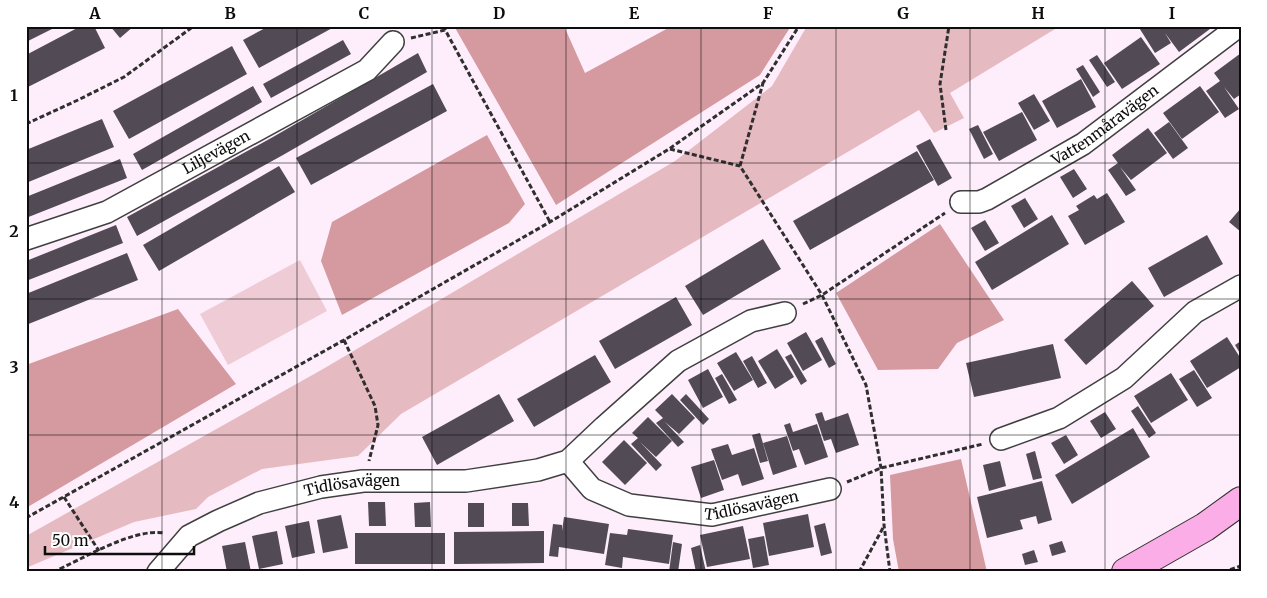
<svg xmlns="http://www.w3.org/2000/svg" width="1267" height="598" font-family="Merriweather,serif">
<style>
.green{fill:#e6bac1}
.forest{fill:#d59aa0}
.pitch{fill:#eecbd5}
.building{fill:#524a55}
.lines{fill:none;stroke-linecap:round;stroke-linejoin:round}
.street-casing{stroke:#404040;stroke-width:24}
.secondary-casing{stroke:#2f2f2f;stroke-width:30}
.path{stroke:#2f2f2f;stroke-width:3;stroke-dasharray:5 2.5;stroke-linecap:butt}
.street{stroke:#fff;stroke-width:21}
.secondary{stroke:#faade7;stroke-width:28}
.grid{fill:none;stroke:#0d0d0d;stroke-width:1;stroke-opacity:0.55}
.labels{text-anchor:middle;stroke-width:5;stroke-linejoin:round;paint-order:stroke}
.street-label{font-size:15px;fill:#0d0d0d;stroke:#fff}
.neatline{fill:none;stroke:#0d0d0d;stroke-width:2}
.grid-label{font-size:16px;text-anchor:middle;font-weight:bold;fill:#0d0d0d}
</style>
<rect width="100%" height="100%" fill="#feeefb"/>
<path class="green" d="M807,26H1060L950,93L964,118L934,133L919,110L401,414L358,456L262,469L208,497L196,509L134,522L26,568V536L323,369L675,161L772,86Z"/>
<path class="forest" d="M454,26H564L585,73L672,26H791L760,75L556,205Z
M487,135L525,204L509,223L342,315L321,261L332,222Z
M940,224L1004,320L957,343L938,369L878,370L836,293Z
M178,309L236,384L26,508V365Z
M961,459L987,572H899L893,539L890,475Z"/>
<path class="pitch" d="M300,260L327,311L228,365L200,314Z"/>
<path class="building" d="M26,26H58L26,42Z
M81,26H94L105,48L26,88V55Z
M110,26H134L120,38Z
M269,26H336L259,68L243,40Z
M1138,26H1214L1179,52L1165,33L1171,43L1155,53Z
M1141,37L1160,64L1122,89L1104,63Z
M343,40L351,54L271,98L263,84Z
M232,46L247,74L129,139L113,111Z
M418,53L427,72L283,155L137,236L127,217L273,137Z
M1241,53V94L1234,99L1224,87L1239,109L1225,118L1206,91L1220,81L1214,73Z
M1097,55L1115,82L1107,87L1089,60Z
M1083,65L1100,92L1093,97L1076,69Z
M1081,79L1096,107L1057,128L1042,101Z
M433,84L447,111L311,185L296,158Z
M253,86L262,102L142,170L133,154Z
M1200,86L1219,112L1182,139L1163,113Z
M1034,94L1050,121L1034,130L1018,103Z
M1022,112L1037,140L999,161L983,132Z
M102,119L114,147L26,183V150Z
M1169,122L1188,148L1173,159L1154,133Z
M978,125L993,154L984,159L969,129Z
M1148,128L1167,153L1131,180L1120,167L1136,190L1126,196L1108,170L1118,163L1112,155Z
M930,139L952,178L938,186L916,146Z
M917,151L934,180L810,250L793,221Z
M120,159L127,178L26,218V197Z
M279,166L295,192L159,271L143,245Z
M1074,169L1087,189L1073,198L1060,177Z
M1107,193L1125,222L1085,245L1068,216L1079,210L1076,206L1094,195L1097,199Z
M1025,198L1038,219L1024,228L1011,206Z
M1241,208V232L1229,222Z
M1052,215L1069,244L992,290L975,262Z
M985,220L999,243L985,251L971,228Z
M116,225L123,243L26,281V261Z
M1207,235L1223,264L1164,297L1148,268Z
M763,239L781,269L703,315L685,286Z
M127,253L138,280L26,325V294Z
M1132,281L1154,306L1086,365L1064,340Z
M676,297L692,325L615,369L599,341Z
M806,332L822,360L803,371L787,343Z
M822,337L836,364L829,368L815,341Z
M1227,337L1241,359V367L1207,388L1190,361Z
M1241,341V355L1235,345Z
M1053,344L1061,378L974,397L966,363Z
M777,349L794,377L775,389L758,361Z
M736,352L753,380L734,391L717,363Z
M791,354L807,381L801,385L785,357Z
M595,355L611,382L534,427L517,399Z
M752,356L767,383L758,388L743,361Z
M708,369L723,397L703,408L688,380Z
M1194,370L1212,398L1197,407L1179,379Z
M1171,373L1188,400L1151,423L1134,396Z
M722,374L737,400L729,404L715,378Z
M499,394L514,421L437,465L422,437Z
M672,394L695,418L679,434L665,422L684,442L678,447L656,423L663,418L655,410Z
M686,394L709,419L703,425L680,400Z
M1138,406L1156,433L1149,438L1131,411Z
M822,412L825,421L848,413L859,445L836,453L831,439L824,441L815,414Z
M1105,412L1116,429L1101,438L1090,421Z
M648,417L672,441L656,457L640,442L662,465L656,471L631,444L638,438L632,433Z
M790,423L793,432L817,424L828,457L805,465L799,449L793,451L784,425Z
M1133,428L1150,457L1072,504L1055,475Z
M760,433L768,461L760,463L752,435Z
M1066,435L1078,455L1064,464L1051,443Z
M787,436L797,467L773,475L763,443Z
M624,440L647,463L625,485L602,462Z
M728,444L732,455L754,448L764,479L742,486L738,474L722,480L711,449Z
M1035,451L1042,478L1033,480L1026,454Z
M714,460L724,490L701,498L691,467Z
M1000,461L1006,486L989,491L983,465Z
M1042,481L1052,520L1038,524L1036,516L1020,520L1023,529L987,538L977,497Z
M368,502H385L386,526H369Z
M430,502L431,527H415L414,503Z
M468,503H484V527H468Z
M512,503H528L529,526H512Z
M808,514L814,547L769,556L763,523Z
M341,515L348,548L323,553L317,520Z
M564,517L609,524L604,554L559,547L558,557L549,556L553,524L562,525V531Z
M309,521L315,553L292,558L285,526Z
M825,523L832,553L821,556L814,526Z
M743,526L750,559L707,567L700,535Z
M628,529L673,535L669,564L623,557L622,568L605,565L610,533L627,535Z
M277,531L283,564L259,569L252,536Z
M544,531V563L454,564V532Z
M355,533H445V564H355Z
M764,536L769,565L753,568L748,539Z
M1062,541L1066,552L1052,556L1049,545Z
M245,542L251,572H227L222,546Z
M673,542L682,544L678,572H669Z
M700,545L706,572H696L691,548Z
M1034,550L1038,562L1025,565L1022,554Z"/>
<g class="lines">
<defs>
<g id="street">
<path id="s1" d="M961,202H979L987,199L1083,144L1239,26"/>
<path id="s2" d="M26,239L107,212L367,70L393,42"/>
<path d="M1001,439L1059,418L1124,378L1195,312L1241,286"/>
<path id="s3" d="M568,461L592,489L629,505L712,515L830,489"/>
<path id="s4" d="M158,572L189,536L218,521L259,503L321,487L363,481H466L538,470L568,461L604,427L678,361L751,321L785,313"/>
</g>
<path id="secondary" d="M1126,572L1205,527L1241,501"/>
</defs>
<use href="#street" class="street-casing"/>
<use href="#secondary" class="secondary-casing"/>
<path class="path" d="M443,26L550,222
M411,38L445,30
M26,124L78,100L124,77L194,26
M946,130L940,84L949,26
M670,149L740,166L822,295L866,385L881,468L884,525L890,572
M740,166L763,83
M803,304L822,295L945,213
M344,340L375,406L378,425L369,461
M847,482L881,468L983,444
M64,497L99,551
M26,511L28,517
M26,518L344,340L550,222L669,149L763,83L799,26
M53,572C83,559 132,528 164,533
M859,572L884,526
M1223,572L1241,566"/>
<use href="#street" class="street"/>
<use href="#secondary" class="secondary"/>
</g>
<path class="grid" d="M162,26V572M297,26V572M432,26V572M566,26V572M701,26V572M836,26V572M970,26V572M1105,26V572M26,163H1241M26,299H1241M26,435H1241"/>
<g class="labels">
<g class="street-label">
<text dy="5" stroke="none"><textPath href="#s1" startOffset="166">Vattenmåravägen</textPath></text>
<text dy="5" stroke="none"><textPath href="#s2" startOffset="210">Liljevägen</textPath></text>
<text dy="5" stroke="none"><textPath href="#s4" startOffset="220">Tidlösavägen</textPath></text>
<text dy="5" stroke="none"><textPath href="#s3" startOffset="201">Tidlösavägen</textPath></text>
</g>
</g>
<rect width="1267" height="598" fill="none" stroke="#ffffff" stroke-width="55"/>
<path d="M45 546v8h149v-8" fill="none" stroke="#0d0d0d" stroke-width="2.5"/>
<text x="52" y="546" font-size="15" fill="#0d0d0d" stroke="#ffffff" stroke-width="4" paint-order="stroke">50 m</text>
<rect x="28" y="28" width="1212" height="542" class="neatline"/>
<g class="grid-label">
<text x="95" y="19">A</text>
<text x="230" y="19">B</text>
<text x="364" y="19">C</text>
<text x="499" y="19">D</text>
<text x="634" y="19">E</text>
<text x="768" y="19">F</text>
<text x="903" y="19">G</text>
<text x="1038" y="19">H</text>
<text x="1172" y="19">I</text>
<text x="14" y="101">1</text>
<text x="14" y="237">2</text>
<text x="14" y="373">3</text>
<text x="14" y="508">4</text>
</g>
</svg>
